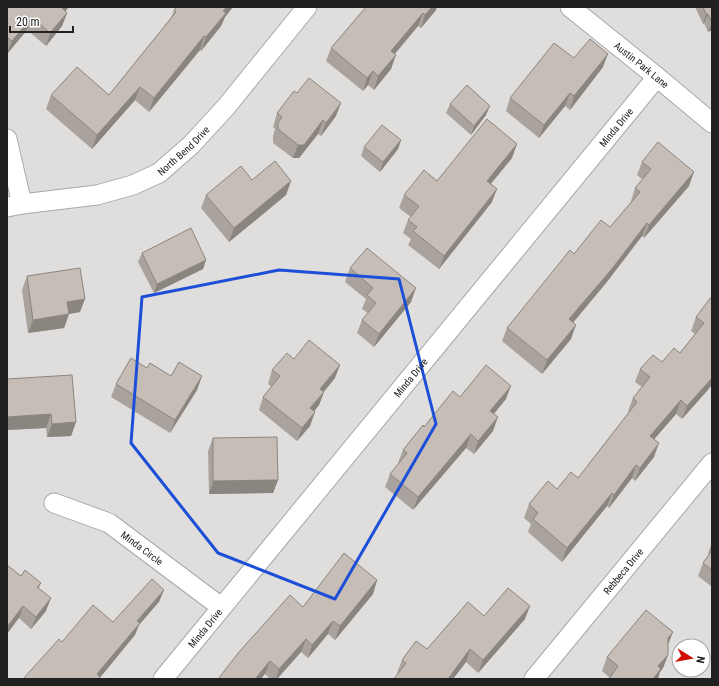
<svg xmlns="http://www.w3.org/2000/svg" width="719" height="686" font-family="'Roboto Condensed',sans-serif">
<style>
.residential{fill:#dfdedd;fill-rule:evenodd}
.lines{fill:none;stroke-linecap:round;stroke-linejoin:round}
.street-casing{stroke:#a8a8a8;stroke-width:21}
.street{stroke:#fff;stroke-width:19}
.wall{fill:#aaa39d}
.shaded-wall{fill:#8b857f}
.building{fill:#c6beb6;stroke:#8b857f}
.marked{fill:none;stroke:#1d4ed8;stroke-width:3;stroke-linejoin:round}
.labels{text-anchor:middle;stroke-width:3.5;stroke-linejoin:round;paint-order:stroke}
.street-label{font-size:10px;fill:#212121;stroke:#fff}
</style>
<rect width="100%" height="100%" fill="#f1efe7"/>
<path class="residential" d="M7,7H712V679H7ZM679,646H703V670H679Z"/>
<g class="lines">
<defs>
<g id="street">
<path id="s1" d="M570,7L657,77L712,123"/>
<path d="M7,139L22,204"/>
<path id="s2" d="M7,207L22,204L97,195L133,185L159,173L191,145L226,107L307,7"/>
<path id="s3" d="M54,503L109,523L221,607"/>
<path id="s4" d="M163,679L657,77"/>
<path id="s5" d="M534,679L712,463"/>
</g>
</defs>
<use href="#street" class="street-casing"/>
<use href="#street" class="street"/>
</g>
<path class="wall" d="M7,7L66,11L67,13L62,26L46,46L27,30L7,54Z
M177,7H233L225,17L221,26L201,51L200,50L149,112L135,100L92,149L46,109L51,95H109L171,18L174,10Z
M366,7L436,10L421,28L418,26L395,54L391,69L374,90L368,85L363,91L326,61L331,48Z
M695,7H712V30L708,32L704,23L703,24Z
M574,58L603,67L570,110L565,106L539,138L506,111L510,98Z
M450,104L486,115L471,135L446,113Z
M277,113L336,116L321,136L318,134L299,158H293L273,143V136L275,129L273,127Z
M401,140L398,149L380,172L361,156L364,147Z
M512,158L491,184L492,202L439,269L408,245L411,239L403,233L408,220L411,217L399,208L404,195L437,181Z
M642,162L689,186L644,238L642,236L606,283L573,323L571,339L542,374L502,341L507,328L574,254L610,227L631,202V201L635,188L643,180L637,175Z
M252,180L291,181L286,195L229,242L201,208L206,195Z
M142,253L206,260L203,269L154,293L138,262Z
M350,268L411,302L374,347L357,333L362,320L368,313L362,309L366,299L345,282Z
M27,276L80,312L69,314L64,328L28,333L22,290Z
M712,296L708,390L682,419L676,414L654,439V457L635,481L632,478L609,508L607,506L562,562L528,532L531,524L524,518L529,504L557,489L578,478L629,412L628,411L633,398L642,387L635,382L640,369L662,362L680,353L695,334L691,331L696,317Z
M294,359L335,378L324,392L319,405L314,412L310,426L297,441L259,410L263,397L272,387L268,384L272,370Z
M147,368L171,376H202L197,390L170,433L111,397L116,384Z
M7,379L76,422L71,436L47,437L46,428L7,430Z
M460,397L506,399L494,414L493,431L474,454L466,448L413,510L385,487L390,474L399,464L398,463L403,450L424,427Z
M213,438L278,480L273,493L209,494L208,451Z
M712,543V587L698,576L703,563L709,554L708,553Z
M21,576L41,583L39,588L46,611L31,629L19,618Z
M377,580L373,594L335,640L328,634L308,658L301,652L277,679H270L265,674L218,679L303,607Z
M484,616L525,619L478,673L466,662L453,679H394L398,673H397L402,660L427,649Z
M668,646V655L663,668L660,672L610,678L602,671L607,657Z"/>
<path class="shaded-wall" d="M63,7H69L57,21L62,8Z
M227,7H233L225,17L221,26L201,51L206,37Z
M432,7H437L436,10L421,28L425,15Z
M67,13L62,26L46,46L50,33Z
M423,13L418,26L386,64L391,51Z
M706,14H708L704,23L703,24Z
M32,17L27,30L7,54L12,41Z
M712,23V30L708,32Z
M204,36L200,50L149,112L154,98Z
M608,54L603,67L570,110L574,96Z
M396,55L391,69L374,90L378,76Z
M373,71L368,85L363,91L367,78Z
M140,87L135,100L92,149L97,135Z
M570,93L565,106L539,138L544,125Z
M341,103L336,116L321,136L326,123Z
M490,106L486,115L471,135L474,126Z
M323,120L318,134L299,158H293L298,145Z
M401,140L398,149L380,172L383,162Z
M517,144L512,158L482,194L487,181Z
M694,172L689,186L644,238L649,225Z
M291,181L286,195L229,242L234,228Z
M497,189L492,202L439,269L444,256Z
M647,223L642,236L606,283L564,333L569,319Z
M206,260L203,269L154,293L157,284Z
M416,288L411,302L374,347L379,334Z
M85,299L80,312L62,315L67,302Z
M69,314L64,328L28,333L33,320Z
M576,325L571,339L542,374L547,360Z
M340,365L335,378L315,402L320,389Z
M202,376L197,390L170,433L175,420Z
M712,378V385L682,419L687,406Z
M511,386L506,399L485,424L490,411Z
M324,392L319,405L305,422L310,408Z
M681,400L676,414L645,450L650,436Z
M315,412L310,426L297,441L302,428Z
M51,414L46,428L7,430V417Z
M498,417L493,431L474,454L478,441Z
M76,422L71,436L47,437L52,424Z
M471,434L466,448L413,510L418,497Z
M659,443L654,457L635,481L640,468Z
M636,465L632,478L609,508L614,495Z
M278,480L273,493L209,494L213,481Z
M612,493L607,506L562,562L567,548Z
M377,580L373,594L335,640L340,626Z
M164,590L159,602L139,625L135,635L99,679H96L97,674L137,621Z
M51,598L46,611L31,629L36,617Z
M23,606L19,618L7,634V627Z
M530,606L525,619L478,673L483,660Z
M333,621L328,634L308,658L312,645Z
M673,632L668,645V638Z
M306,639L301,652L277,679H276L279,669Z
M470,649L466,662L453,679H448Z
M668,655L663,668L660,672L658,679H653L658,666Z
M270,661L265,674L261,679H255Z"/>
<path class="building" d="M7,7H63L62,8L67,13L50,33L32,17L12,41L7,37Z
M177,7H227L223,11L226,13L206,37L204,36L154,98L140,87L97,135L51,95L77,67L109,95L176,12L174,10Z
M366,7H432L425,15L423,13L391,51L396,55L378,76L373,71L367,78L331,48Z
M703,7H712V23L708,14H706Z
M590,39L608,54L574,96L570,93L544,125L510,98L554,43L574,58Z
M309,78L341,103L326,123L323,120L304,145H298L278,129V123L282,117L277,113L294,91L297,93Z
M467,85L490,106L474,126L450,104Z
M487,119L517,144L487,181L497,189L444,256L413,231L417,227L408,220L419,206L404,195L424,170L437,181Z
M382,125L401,140L383,162L364,147Z
M658,142L694,172L649,225L647,223L611,270L569,319L576,325L547,360L507,328L570,250L574,254L601,220L610,227L640,192L635,188L651,169L642,162Z
M275,161L291,181L234,228L206,195L241,166L252,180Z
M191,228L206,260L157,284L142,253Z
M367,248L416,288L379,334L362,320L376,303L367,295L373,288L350,268Z
M80,268L85,299L67,302L69,314L33,320L27,276Z
M712,296V378L687,406L681,400L650,436L659,443L640,468L636,465L614,495L612,493L567,548L533,519L538,513L529,504L548,481L557,489L571,472L578,478L637,402L633,398L650,377L640,369L653,355L662,362L674,348L680,353L704,323L696,317Z
M309,340L340,365L320,389L324,392L310,408L315,412L302,428L263,397L280,376L272,370L287,353L294,359Z
M131,358L147,368L150,363L171,376L179,362L202,376L175,420L116,384Z
M486,365L511,386L490,411L498,417L478,441L471,434L418,497L390,474L407,453L403,450L423,425L424,427L453,391L460,397Z
M72,375L76,422L52,424L51,414L7,417V379Z
M277,437L278,480L213,481V438Z
M712,550V570L703,563Z
M344,553L377,580L340,626L333,621L312,645L306,639L279,669L270,661L255,679H218L239,652L290,595L303,607Z
M7,565L21,576L25,570L41,583L37,587L51,598L36,617L23,606L7,627Z
M152,579L164,590L137,621L140,623L97,674L100,677L98,679H23L59,639L62,642L93,605L113,622Z
M508,588L530,606L483,660L470,649L448,679H394L406,663L402,660L416,641L427,649L468,602L484,616Z
M646,610L673,632L668,638V655L658,666L661,669L653,679H609L618,666L607,657Z"/>
<path class="marked" d="M279,270L399,279L436,424L335,599L218,553L131,443L142,297Z"/>
<g class="labels">
<g class="street-label">
<text dy="4" stroke="none"><textPath href="#s1" startOffset="92">Austin Park Lane</textPath></text>
<text dy="4" stroke="none"><textPath href="#s4" startOffset="714">Minda Drive</textPath></text>
<text dy="4" stroke="none"><textPath href="#s2" startOffset="190">North Bend Drive</textPath></text>
<text dy="4" stroke="none"><textPath href="#s4" startOffset="390">Minda Drive</textPath></text>
<text dy="4" stroke="none"><textPath href="#s3" startOffset="100">Minda Circle</textPath></text>
<text dy="4" stroke="none"><textPath href="#s5" startOffset="140">Rebbeca Drive</textPath></text>
<text dy="4" stroke="none"><textPath href="#s4" startOffset="66">Minda Drive</textPath></text>
</g>
</g>
<rect width="719" height="686" fill="none" stroke="#212121" stroke-width="16"/>
<g transform="translate(691 658) rotate(101)"><circle r="19" fill="#ffffff" stroke="#a6a6a6"/>
<path d="M0-3L7 15L0 10L-7 15Z" fill="#d10f00"/>
<text y="-6" font-size="11" font-weight="bold" text-anchor="middle" fill="#212121">N</text>
</g>
<path d="M10 26v6h63v-6" fill="none" stroke="#212121" stroke-width="2"/>
<text x="16" y="26" font-size="12" fill="#212121" stroke="#ffffff" stroke-width="3" paint-order="stroke">20 m</text>
</svg>
